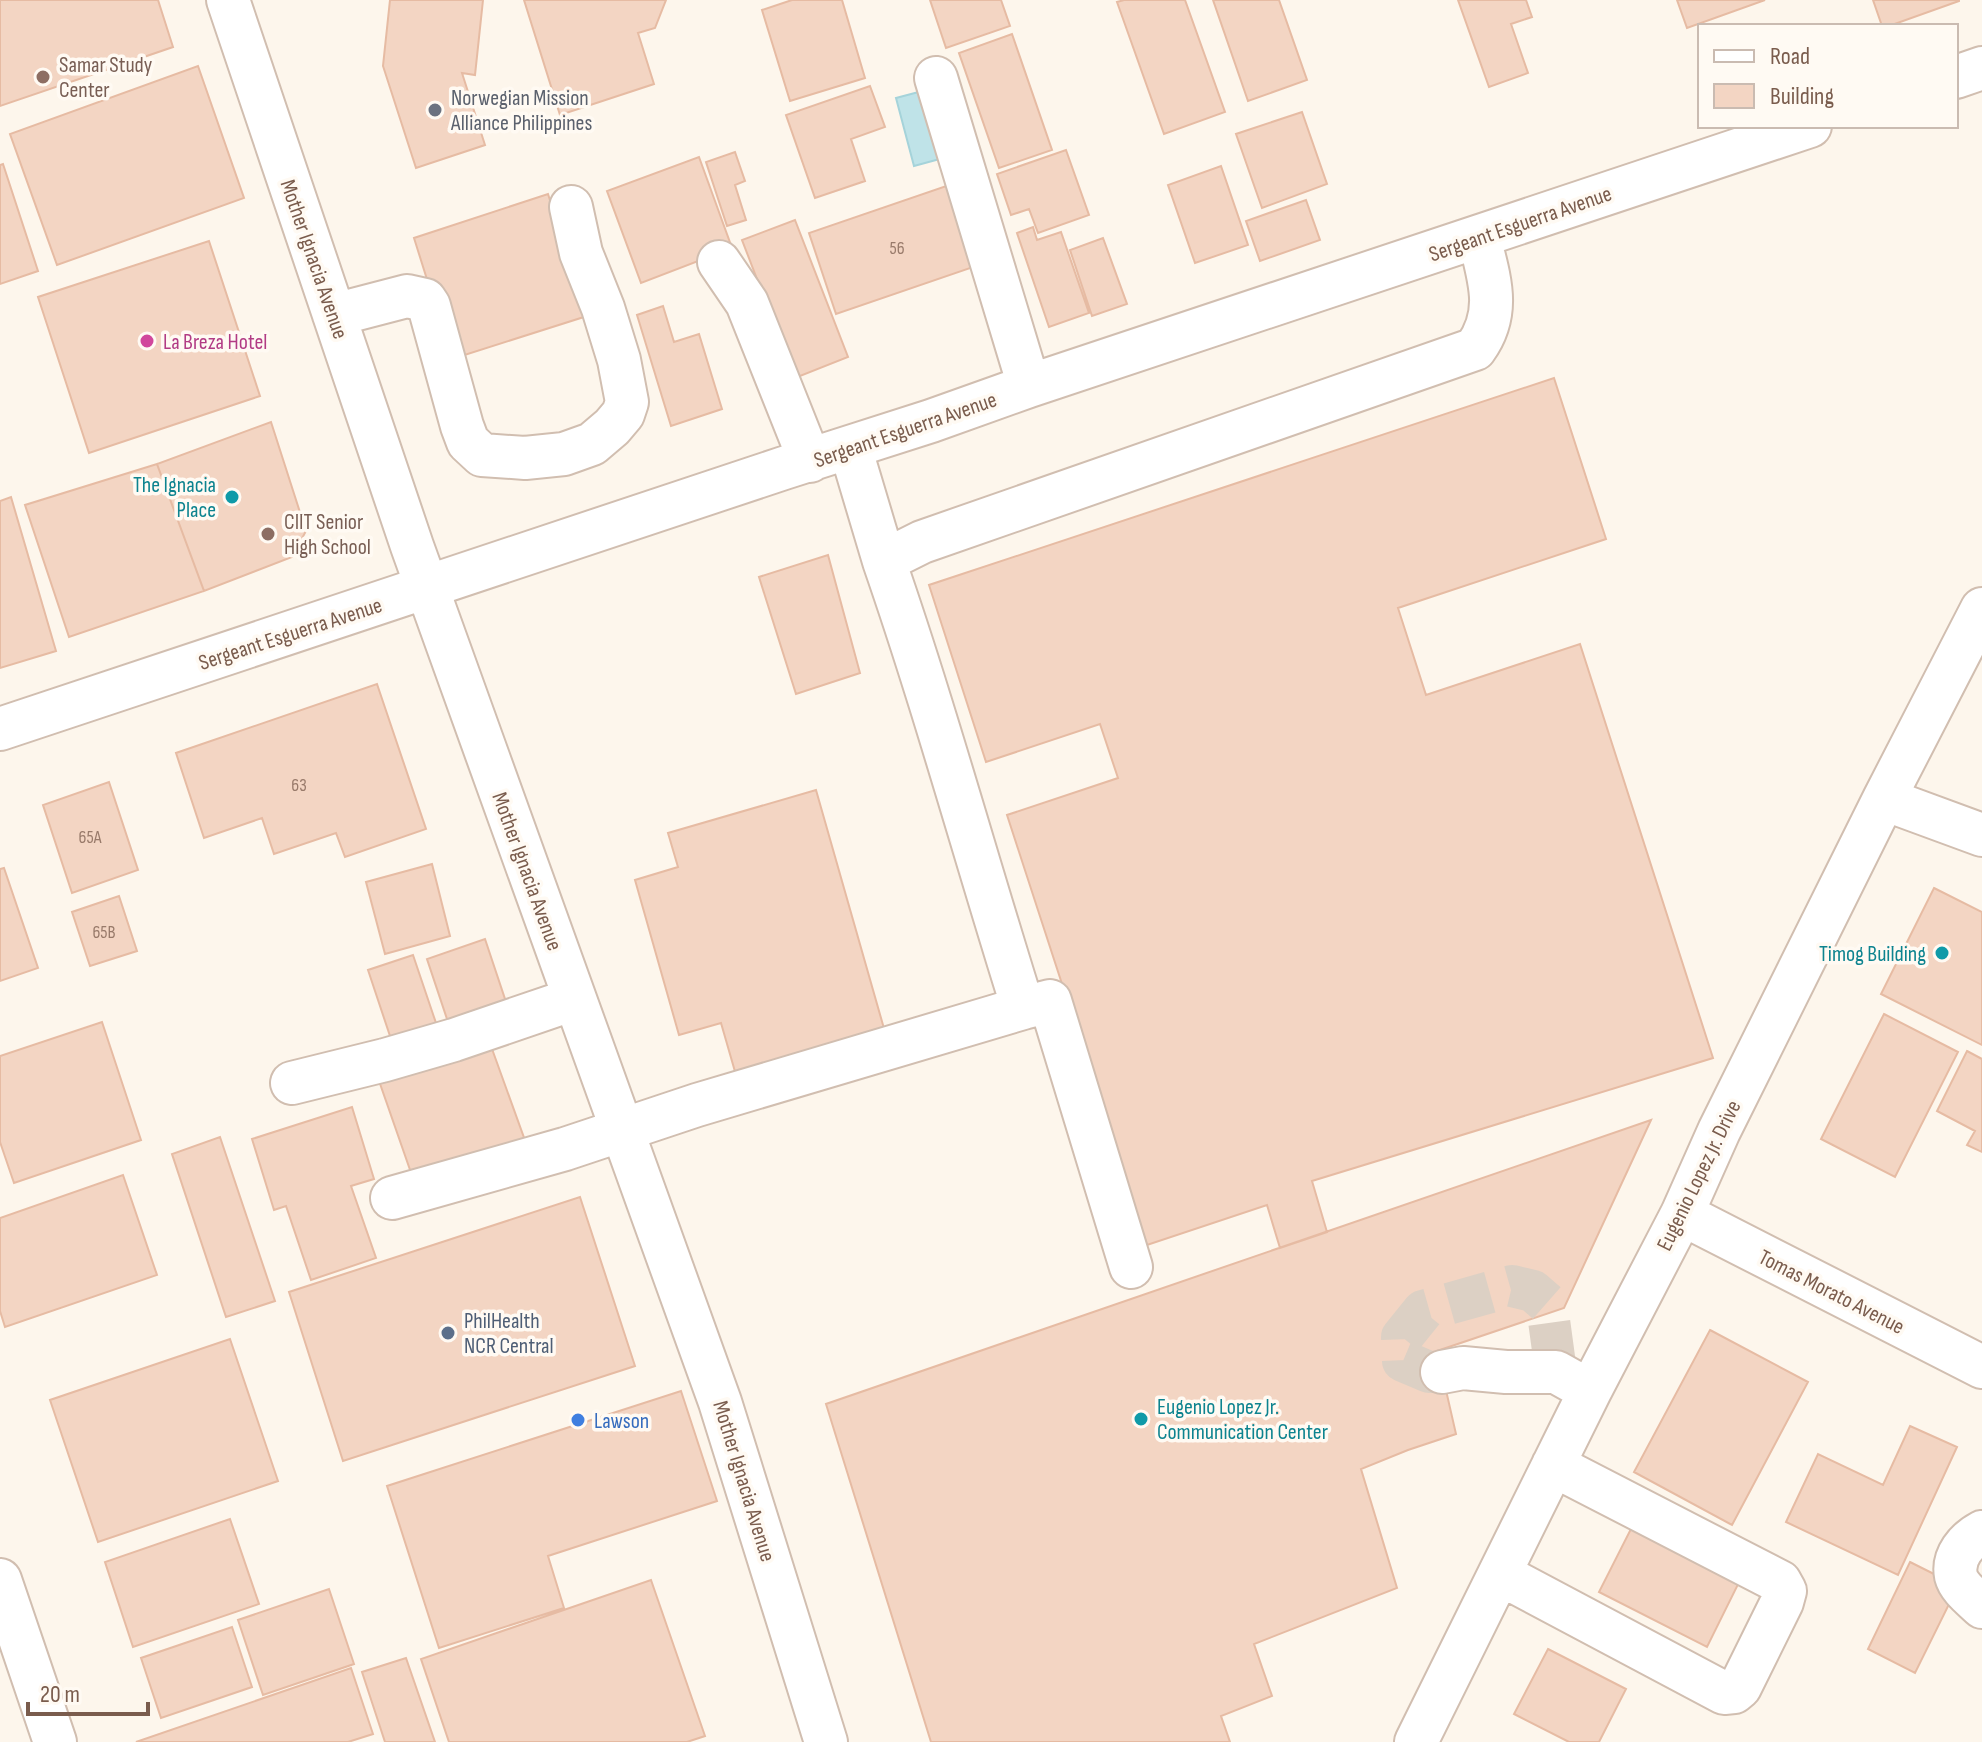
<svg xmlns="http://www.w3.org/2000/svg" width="1982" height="1742" font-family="'Sofia Sans Condensed',sans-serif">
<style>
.water{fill:#bfe3e8;stroke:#a5d3da;stroke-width:2}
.building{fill:#f3d5c3;stroke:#e6bba3;stroke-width:2}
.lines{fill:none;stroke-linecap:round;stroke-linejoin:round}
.minor-tunnel{stroke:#dcd0c4;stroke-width:42;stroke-dasharray:42 21;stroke-linecap:butt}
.minor-casing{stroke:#d1beb0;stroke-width:46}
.minor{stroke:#fff;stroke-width:42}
.education-dot{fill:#8d6e63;stroke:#fffaf3;stroke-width:3}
.worship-dot{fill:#6b7280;stroke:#fffaf3;stroke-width:3}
.hotel-dot{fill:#d1479c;stroke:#fffaf3;stroke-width:3}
.culture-dot{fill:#0f9aa8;stroke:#fffaf3;stroke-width:3}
.service-dot{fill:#5c6f8a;stroke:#fffaf3;stroke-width:3}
.shop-dot{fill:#3f7fe0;stroke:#fffaf3;stroke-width:3}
.labels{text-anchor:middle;stroke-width:7;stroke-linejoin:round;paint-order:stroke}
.number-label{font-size:18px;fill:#987a6a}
.education-label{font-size:22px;fill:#785e54;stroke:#fffaf3;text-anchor:start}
.worship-label{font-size:22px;fill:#5b616d;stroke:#fffaf3;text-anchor:start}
.street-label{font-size:22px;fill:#7a5c4d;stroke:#fffaf3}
.hotel-label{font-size:22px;fill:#b23c85;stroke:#fffaf3;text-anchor:start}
.culture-label{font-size:22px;fill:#0d838f;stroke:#fffaf3;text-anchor:end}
.service-label{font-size:22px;fill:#4e5e75;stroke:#fffaf3;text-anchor:start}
.shop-label{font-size:22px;fill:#366cbe;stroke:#fffaf3;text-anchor:start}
</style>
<rect width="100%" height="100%" fill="#fdf6ec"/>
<path class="water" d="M930,89L947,157L914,166L896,98Z"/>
<path class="building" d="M0,0H158L173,47L0,106Z
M390,0H483L475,75L462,73L485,145L416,168L383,66Z
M524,0H666L655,28L638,33L654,84L560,115Z
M792,0H842L865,78L790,101L762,10Z
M930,0H1001L1010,26L946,48Z
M1124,0H1185L1225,112L1164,134L1117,2Z
M1213,0H1279L1307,80L1248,101Z
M1458,0H1526L1532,17L1511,24L1528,73L1489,87Z
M1677,0H1765L1687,28Z
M1873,0H1959V1L1889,26H1882Z
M1012,34L1052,150L999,168L959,53Z
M198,66L244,198L57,265L10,134Z
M870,86L885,127L851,139L865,181L815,198L786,115Z
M1302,112L1327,184L1262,208L1236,134Z
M1066,150L1089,215L1038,233L1029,209L1011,215L997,174Z
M735,152L745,181L735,185L746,220L727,226L706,162Z
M699,157L732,248L641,283L607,191Z
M3,164L38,271L0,284V165Z
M1221,166L1248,245L1195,263L1168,185Z
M958,182L985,263L836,314L809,233Z
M548,194L587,316L452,359L414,238Z
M1306,200L1320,240L1260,261L1246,221Z
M795,220L848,357L795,378L742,240Z
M1033,227L1037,240L1061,232L1089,313L1049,327L1017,233Z
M1103,238L1127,304L1092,316L1070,250Z
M209,241L260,396L89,453L38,297Z
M663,306L674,342L699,334L722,409L671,426L637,315Z
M1554,378L1606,539L1398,608L1426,695L1580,644L1713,1058L1312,1181L1327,1232L1280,1248L1267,1205L1147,1245L1007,815L1118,778L1100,724L986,762L929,585Z
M271,422L306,531L292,557L204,591L157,464Z
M157,464L204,591L69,637L25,505Z
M11,497L56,651L0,668V501Z
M828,555L860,673L796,694L759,577Z
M377,684L426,829L345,857L336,833L274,854L262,818L204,838L176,753Z
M109,782L138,870L72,893L43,805Z
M816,790L885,1032L736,1075L721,1023L679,1035L635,880L678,867L668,833Z
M432,864L450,936L385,954L366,882Z
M4,868L38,968L0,981V869Z
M1934,888L1982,912V1045L1881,994Z
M119,896L137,951L90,966L72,912Z
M485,939L507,1005L449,1025L427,959Z
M413,955L437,1026L392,1042L368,970Z
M1884,1014L1958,1052L1895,1177L1821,1139Z
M102,1022L141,1140L14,1183L0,1142V1056Z
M487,1035L527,1146L416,1187L377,1075Z
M1967,1051L1982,1059V1152L1967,1145L1975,1131L1937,1111Z
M352,1107L374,1179L351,1186L376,1258L311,1280L286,1206L274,1210L252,1139Z
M1651,1120L1564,1308L1437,1351L1456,1434L1408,1450L1361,1469L1397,1588L1254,1644L1272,1696L1221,1716L1230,1742H931L826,1404Z
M220,1137L275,1301L226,1317L172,1154Z
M123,1175L157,1275L5,1327L0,1311V1218Z
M580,1197L635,1366L343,1461L289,1292Z
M1710,1330L1808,1382L1732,1525L1634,1472Z
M230,1339L278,1481L98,1542L50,1400Z
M681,1391L717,1501L548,1556L564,1608L439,1648L387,1486Z
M1910,1426L1957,1447L1898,1575L1786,1522L1818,1454L1883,1485Z
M230,1519L259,1604L133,1647L105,1562Z
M1635,1521L1755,1550L1707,1647L1599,1592Z
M1910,1562L1958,1586L1915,1673L1868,1649Z
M651,1580L705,1736L687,1742H449L421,1659Z
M329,1589L354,1664L263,1695L238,1620Z
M232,1627L252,1687L161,1718L141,1658Z
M1548,1649L1626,1689L1599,1742H1569L1514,1714Z
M406,1658L435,1742H385L362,1672Z
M351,1668L373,1734L348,1742H136Z"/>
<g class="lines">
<path class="minor-tunnel" d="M1442,1372H1429L1403,1361L1402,1337L1423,1311L1512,1286L1533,1291L1549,1305L1548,1313L1556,1372"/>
<defs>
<path id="minor" d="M228,0L412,546L720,1402L826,1742
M1956,77L1982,68
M936,78L1029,386
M719,262L747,303L810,461
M334,315L407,296L425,300L429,306L462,426L468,442L482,455L525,458L564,454L592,444L612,427L623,414L627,402L619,360L603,308L581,253L571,207
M850,447L884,561
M0,729L784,468L931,421L1029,386L1810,126
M1884,799L1982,835
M292,1083L385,1060L454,1040L574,999
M392,1198L565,1149L697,1105L1023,1008
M1682,1214L1982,1367
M1131,1267L1050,1001L1023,1008C976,859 935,708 884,561L922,542L1475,349C1502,312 1489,278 1479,237
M1442,1372L1463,1368L1506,1372H1556L1590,1391
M1982,1532C1967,1540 1952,1556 1956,1576C1959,1588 1973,1598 1982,1607
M1500,1574L1724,1693L1734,1692L1740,1687L1782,1602L1785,1591L1780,1582L1553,1465
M0,1580L55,1742
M1416,1742L1590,1391L1682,1214L1719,1131L1884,799L1982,609"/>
</defs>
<use href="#minor" class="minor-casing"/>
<use href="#minor" class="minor"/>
</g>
<g class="education-dot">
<circle cx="43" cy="77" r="8"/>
<circle cx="268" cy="534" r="8"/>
</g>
<circle class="worship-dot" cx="435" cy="110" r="8"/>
<circle class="hotel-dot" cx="147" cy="341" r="8"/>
<g class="culture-dot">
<circle cx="232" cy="497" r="8"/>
<circle cx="1942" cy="953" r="8"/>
<circle cx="1141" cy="1419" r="8"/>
</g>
<circle class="service-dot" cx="448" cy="1333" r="8"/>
<circle class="shop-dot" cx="578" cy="1420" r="8"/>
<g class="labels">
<g class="number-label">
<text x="897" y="254">56</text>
<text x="299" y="791">63</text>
<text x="90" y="843">65A</text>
<text x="104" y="938">65B</text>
</g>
<g class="education-label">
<text x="59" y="72">Samar Study<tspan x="59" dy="25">Center</tspan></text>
<text x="284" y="529">CIIT Senior<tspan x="284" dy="25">High School</tspan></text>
</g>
<g class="worship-label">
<text x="451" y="105">Norwegian Mission<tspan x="451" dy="25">Alliance Philippines</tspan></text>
</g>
<g class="street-label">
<text transform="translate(1520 223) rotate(-19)" y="8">Sergeant Esguerra Avenue</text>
<text transform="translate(315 259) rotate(71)" y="8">Mother Ignacia Avenue</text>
<text transform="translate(905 429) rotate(-19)" y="8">Sergeant Esguerra Avenue</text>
<text transform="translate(290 633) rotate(-18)" y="8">Sergeant Esguerra Avenue</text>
<text transform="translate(528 871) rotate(70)" y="8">Mother Ignacia Avenue</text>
<text transform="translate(1698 1175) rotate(-64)" y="8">Eugenio Lopez Jr. Drive</text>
<text transform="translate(1832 1291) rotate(27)" y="8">Tomas Morato Avenue</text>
<text transform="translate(745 1481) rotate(73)" y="8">Mother Ignacia Avenue</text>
</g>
<g class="hotel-label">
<text x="163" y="349">La Breza Hotel</text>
</g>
<g class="culture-label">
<text x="216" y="492">The Ignacia<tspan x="216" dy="25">Place</tspan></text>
<text x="1926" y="961">Timog Building</text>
<text x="1157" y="1414" text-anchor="start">Eugenio Lopez Jr.<tspan x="1157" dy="25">Communication Center</tspan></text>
</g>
<g class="service-label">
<text x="464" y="1328">PhilHealth<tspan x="464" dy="25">NCR Central</tspan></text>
</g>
<g class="shop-label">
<text x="594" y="1428">Lawson</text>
</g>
</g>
<rect x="1698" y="24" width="260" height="104" fill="#fffaf3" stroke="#cabbb1" stroke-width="2"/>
<rect x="1714" y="50" width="40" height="12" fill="#ffffff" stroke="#cabbb1" stroke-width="2"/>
<text x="1770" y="64" font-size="24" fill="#7a5c4d">Road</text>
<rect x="1714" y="84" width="40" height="24" fill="#f3d5c3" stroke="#cabbb1" stroke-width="2"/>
<text x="1770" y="104" font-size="24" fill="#7a5c4d">Building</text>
<path d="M28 1702v12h120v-12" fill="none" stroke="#7a5c4d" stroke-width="4"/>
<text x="40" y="1702" font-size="24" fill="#7a5c4d" stroke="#fffaf3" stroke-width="6" paint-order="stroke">20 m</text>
</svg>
